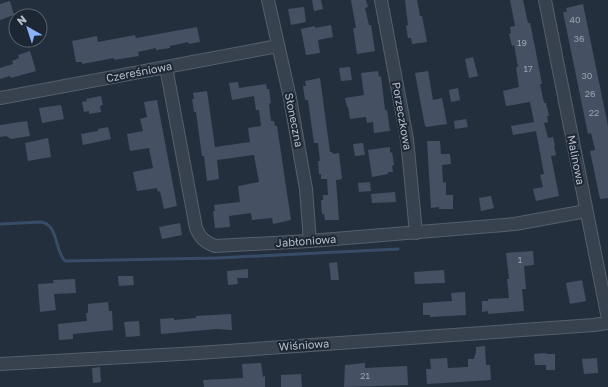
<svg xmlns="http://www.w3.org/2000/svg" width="608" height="387" font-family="'Golos Text',sans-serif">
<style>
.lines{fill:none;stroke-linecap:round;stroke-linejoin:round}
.stream{stroke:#394c67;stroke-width:3}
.building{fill:#455162}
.minor-casing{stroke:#565f6c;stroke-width:14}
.minor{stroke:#38414e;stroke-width:12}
.labels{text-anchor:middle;stroke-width:4;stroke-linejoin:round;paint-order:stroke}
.number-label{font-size:9px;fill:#98a1af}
.street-label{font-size:11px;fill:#b4bcc9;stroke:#1d2633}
</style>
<rect width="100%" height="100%" fill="#242f3e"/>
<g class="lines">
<path class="stream" d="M0,224L41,222C59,225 54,250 65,261L217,258L398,249"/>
</g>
<path class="building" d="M312,0H321L323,9L314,11Z
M351,0H366L368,7L365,8L369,25H371L375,51L357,54L353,28H356Z
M405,0H417L420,16H422L427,42L412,44L411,38H408L406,26L408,25Z
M510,0H523L528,23H530L532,32L542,84H540L544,103H546L549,116H547L548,122L544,123L548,138L553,137L555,146H554L556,155L551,156L559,196L536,201L533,189L543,187L540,175L544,174L536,131L513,135L511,126L534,122L530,102L506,106L503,91L519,87L516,67H518L514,45L512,46L509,34L511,33L510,27L515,26Z
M10,1L14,15L0,20V4Z
M583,4L608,126V198L600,199L590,151L595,150L591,133L588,134L563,12H567L566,8Z
M304,7L306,22L291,25L288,9Z
M331,25L333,37L318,40L320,53L306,55L301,29L315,26V28Z
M197,27L200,42L189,44L188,42L170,46V48L156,50V48L138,52L139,56L114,60V58L82,64V62H76L72,41L97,36L98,42L135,35L136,38Z
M30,51L36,71L11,78L10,76L0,79V68L13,64L12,61L19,58L18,55Z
M473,57L478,76L469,78L465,59Z
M350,67L352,80L341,81L339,68Z
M378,71L379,77L381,76L385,110H387L390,131L374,133L373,122L367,123L366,117L350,119L348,107H347L345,98L364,95L361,73Z
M428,71L433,100L442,98L447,124L426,127V126H425L415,73Z
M320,78L330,152H332L333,154L339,153L342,179L336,180L339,220H325L324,214H322L321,200H323V195H328L327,179H321V174H319L318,161H320L318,143H314L308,100H305L303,86H306L305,81Z
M238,82L239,88L266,84L267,89H269L271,103L269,104L271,121H274L275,126H277L291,220L273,224L272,218L252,220L251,213L229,216L230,227L215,228L213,211H215L214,205L240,202L238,186L259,182L254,155L217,160L219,179L207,181L204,156H202L201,149L196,112H194L192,99H194L193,93L207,91L215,147L250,142L248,128L261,126L259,110H256L254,96L232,100L229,83Z
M458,88L460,100L451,102L449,90Z
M101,96L103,105L100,106L101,112L89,114V111L84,112L82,102L87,101L86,99Z
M157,100L177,206L164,209L160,191L158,192L157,188L137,191L133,172L153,168L149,148L130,151L127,134L143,131L140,119L147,117L144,102Z
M61,105L64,119L42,123L39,108Z
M466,119L468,127L455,129L454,121Z
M27,121L30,136L11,139L6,136L0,137V125Z
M108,127L111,139L83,145L81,134L98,131V129Z
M48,138L51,157L28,161L25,143Z
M427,141H440L441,154H450L451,164L442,165L443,183L446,182V195H453V209H439V207L431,208Z
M363,143L365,155L355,156L353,144Z
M390,147V153L392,152L394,165L392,166L393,172H388V174L372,177L368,150Z
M370,182L371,191L359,192L358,183Z
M395,192L396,202L372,203L371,194Z
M491,196L494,208L481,211L479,198Z
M180,223L182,235L162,239L159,227Z
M533,251L534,265L524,266L526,289H522L524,311L488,314V311L482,312V301H488V299L509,298L507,279H509L506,253Z
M337,262L339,280H331L329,263Z
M248,269V278H237L238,284L228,285L227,271Z
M444,270L445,283L415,284L414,272Z
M118,276H133L134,285L119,286Z
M75,279L76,293L54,294L56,310L40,312L38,284L54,283L53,280Z
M582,280L586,301L570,304L566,283Z
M465,292L466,315L430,317V315H423V303L452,301L451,293Z
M108,302L109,311H112L113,330L73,334V339L59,340L58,324L87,321L86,313H88V304Z
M231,314L232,330L217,329L161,334L160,319L174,318V320L196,318V316Z
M139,321L140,336L126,337L124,322Z
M485,346L486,365H490L491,380L427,384L426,369H431L430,359L447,358L448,368L468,367V359H474L476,352V347Z
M546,353V354H555V370H546V365H535L534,354Z
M597,358L598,373L584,374L582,359Z
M261,363L263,377L265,376V387H204L203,380L243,378L242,364Z
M365,363V368L407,366L408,385L344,387L345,365Z
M100,367L101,382L93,383L92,368Z
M301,374L302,387H281V375Z"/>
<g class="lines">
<defs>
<path id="minor" d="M268,0L290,98L306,189L310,241
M381,0L407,139L416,233
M545,0L608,319
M166,67L196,228C200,238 205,242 215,246L310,241L515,224L586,211
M0,98L278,46
M0,364L198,353L594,325L608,323"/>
</defs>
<use href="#minor" class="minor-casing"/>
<use href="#minor" class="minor"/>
</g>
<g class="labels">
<g class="number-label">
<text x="575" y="23">40</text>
<text x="579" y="42">36</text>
<text x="522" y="46">19</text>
<text x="528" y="72">17</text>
<text x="587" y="79">30</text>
<text x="590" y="97">26</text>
<text x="594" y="116">22</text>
<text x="520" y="263">1</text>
<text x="365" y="379">21</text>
</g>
<g class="street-label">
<text transform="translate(139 72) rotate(-11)" y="4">Czereśniowa</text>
<text transform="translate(402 116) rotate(80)" y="4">Porzeczkowa</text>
<text transform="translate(294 120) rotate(79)" y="4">Słoneczna</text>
<text transform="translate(576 160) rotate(79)" y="4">Malinowa</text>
<text transform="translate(306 241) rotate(-4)" y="4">Jabłoniowa</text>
<text transform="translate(304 345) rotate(-4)" y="4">Wiśniowa</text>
</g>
</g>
<g transform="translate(28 28) rotate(321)"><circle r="19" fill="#1d2633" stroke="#59626f"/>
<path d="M0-3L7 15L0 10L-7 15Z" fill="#8ab4f8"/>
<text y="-6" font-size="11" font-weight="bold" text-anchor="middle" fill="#b4bcc9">N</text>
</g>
</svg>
